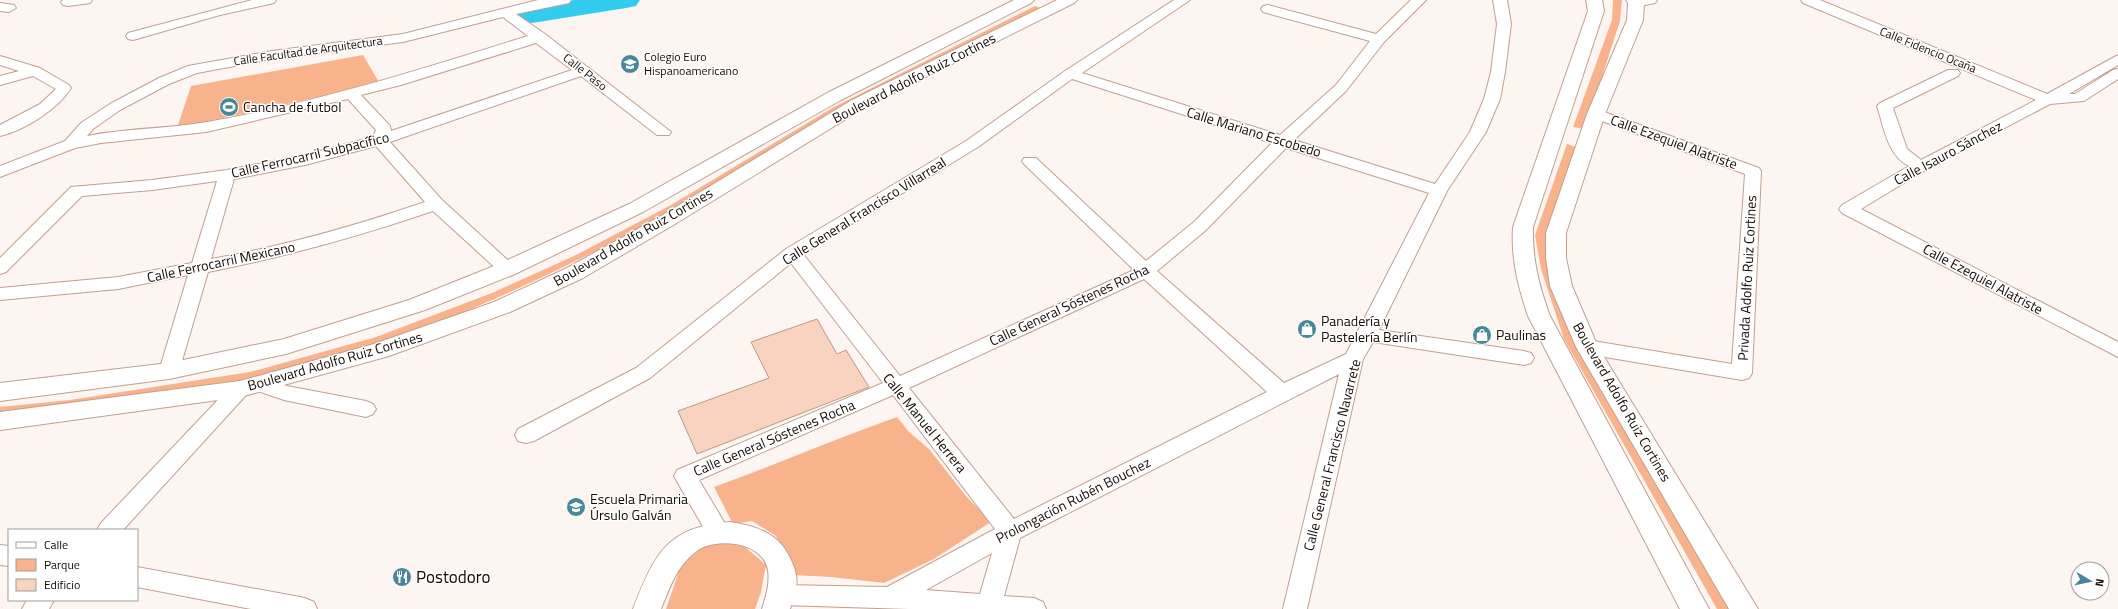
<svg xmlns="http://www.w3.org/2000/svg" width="2118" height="609" font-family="'Titillium Web',sans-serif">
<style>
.green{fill:#f9b38c}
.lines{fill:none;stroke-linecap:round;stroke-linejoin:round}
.river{fill:#32cdee;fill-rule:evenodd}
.building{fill:#f8d3bf;stroke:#bb9886}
.street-casing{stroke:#c29f8c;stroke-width:2}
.secondary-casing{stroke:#c29f8c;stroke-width:2}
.street{fill:#fff;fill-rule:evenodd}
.secondary{fill:#fff;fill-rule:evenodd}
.labels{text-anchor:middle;stroke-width:3;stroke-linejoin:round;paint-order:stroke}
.far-street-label{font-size:12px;fill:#150a04;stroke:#fff}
.far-poi-label{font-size:12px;fill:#150a04;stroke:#fff;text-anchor:start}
.street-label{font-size:14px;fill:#150a04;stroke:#fff}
.poi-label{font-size:14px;fill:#150a04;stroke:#fff;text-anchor:start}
.near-poi-label{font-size:17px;fill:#150a04;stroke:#fff;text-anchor:start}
</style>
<rect width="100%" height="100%" fill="#fcf5f1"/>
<path class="green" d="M1613,0H1622L1620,21L1585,129L1573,127L1612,20Z
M1035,6L1041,8C947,61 853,113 758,165C635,232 512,299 379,344C259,385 126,401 0,415V407L70,400L250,372L376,337L492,293L576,255L671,205L832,108Z
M363,55L380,84L177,128L191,86Z
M1567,144L1576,147L1545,236L1551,270L1730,609H1717L1564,339L1541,269L1535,235Z
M897,417L909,432L929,449L966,496L991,522L934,559L884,583L831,577L793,575L776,536L752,521L733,524L714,487C775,465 835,439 897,417Z
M736,539L766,565L761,592L755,609H666L686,551L710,540Z"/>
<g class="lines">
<path class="river" d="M574,0H640L636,6L626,8L532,23L522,21L518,15L522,9Z"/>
</g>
<path class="building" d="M817,319L837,354L846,350L869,387L697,454L678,411L769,378L751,342Z"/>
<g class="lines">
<defs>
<path id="street" d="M63,0H92L90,3L68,6L63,5L61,2Z
M252,0H276L274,3L220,15L133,40L128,39L126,36L128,33Z
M538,0H571L569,3L516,14L545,34L671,132L669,135H657L581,76L390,142L442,200L513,265L516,269L513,273L507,275L501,273L433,211C359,236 285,257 208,272L179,371L176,376L169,378L162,376L159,371L188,275L118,289L0,300V288L118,277L192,263L217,181L152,190L82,196L6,272L0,274V258L71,187L152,180L227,170L304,155L373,137L376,130L348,99L206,132L101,143L75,148L0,177V166L65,141L81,123L110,104L159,78L188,66L272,51L403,34ZM503,17L528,36C422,69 316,103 207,122C167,129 126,128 87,136L93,129L120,110L169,84L197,73L272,59L403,42ZM536,43L572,70L391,131L390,126L361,95L401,85ZM376,146L425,202C355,226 284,246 211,259L234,179L305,165Z
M1174,0H1190L1082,73L1280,135L1336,85L1370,41L1263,12L1261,9L1263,6L1268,5L1376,34L1411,0H1426L1384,42L1346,91L1294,140L1435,184L1470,132L1484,99L1491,72L1497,24L1493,0H1507L1511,24L1505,72L1500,99L1486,132L1447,191L1379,330L1524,351L1531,353L1534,358L1531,363L1524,365L1373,342L1363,359L1307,609H1283L1339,374L1020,538L1004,596L1034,598L1043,602L1046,609H909L783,605L774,602L771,595L774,588L783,585L887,587L995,529L893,395L699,480L730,532L726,539L718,541L710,539L674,476L677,470L883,383L791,263L650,378L534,441L526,443L518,441L515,435L518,429L636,368L786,249L966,141L1065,71ZM1072,79L1272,143L1194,222L1146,261L1036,158H1024L1022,161L1024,164L1134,270L900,376L803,254L978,147ZM1286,148L1429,193L1346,354L1284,383L1157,271L1206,230ZM1144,279L1267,392L1014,519L909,388ZM992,553L980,594L926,590Z
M1632,0H1657L1655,3L1636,7L1629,3Z
M1801,0H1820L2047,94L2118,55V65L2069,94H2075L2113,70L2118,69V79L2084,101L2050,104L1927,169L1861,209L2118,342V357L1842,213L1839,209L1842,205L1909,166C1887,155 1884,127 1877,106L1880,103L1948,70H1958L1960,73L1958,76L1893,108L1907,149L1921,160L2036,100L1803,3Z
M0,3L14,5L16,8L9,12L0,11Z
M0,56L40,68L69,85L71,88C58,109 25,130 0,136V125L40,104L56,89L33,76L0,85V76L19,71L0,65Z
M1596,109L1759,168L1761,171L1752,373L1749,378L1742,380L1587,354L1580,352L1577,347L1580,342L1587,340L1732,364L1745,174L1591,117L1588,114L1591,111Z
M259,377L287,386L366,401L373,404L376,409L373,414L366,417L284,400L252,389L249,384L252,379Z
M240,382L247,384L250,389L247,394L123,530H97L101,523L233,384Z
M0,545L9,546V566L0,565Z
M137,567L305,598L314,602L317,609H251L137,587Z
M27,600H54L49,609H22Z"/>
<path id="secondary" d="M1014,0H1034L1031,3L841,100L643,212L515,274L425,310L286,354L169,379L0,401V383L169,363L284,339L409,300L499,264L629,204L829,92Z
M1057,0H1077L1074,3L864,108L675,224L583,278L510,312L389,356L240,397L0,430V412L240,381L374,344L494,302L567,268L661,216L852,100Z
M1586,0H1602L1604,11L1533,227C1532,259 1539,286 1550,316L1709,609H1680L1528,316C1518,286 1511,259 1513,227L1588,11Z
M1626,0H1642L1644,3L1643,20L1605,114L1566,233V258L1572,286L1598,347L1758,609H1729L1576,347L1550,286L1546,258V233L1587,114L1627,20L1628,3Z
M730,522C756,526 779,533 790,558C795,568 798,578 796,588C795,595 792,602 790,609H762C766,596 770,584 768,570C763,542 718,537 698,550C677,565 670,587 661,609H633C655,554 666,527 730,522Z"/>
</defs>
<use href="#street" class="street-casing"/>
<use href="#secondary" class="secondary-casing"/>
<use href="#street" class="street"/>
<use href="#secondary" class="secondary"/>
</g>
<defs>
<symbol id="school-disc" viewBox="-11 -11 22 22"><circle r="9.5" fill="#468899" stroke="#fff"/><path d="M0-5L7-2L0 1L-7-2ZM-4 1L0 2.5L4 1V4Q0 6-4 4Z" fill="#fff"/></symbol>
<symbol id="stadium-disc" viewBox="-11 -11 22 22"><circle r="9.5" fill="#468899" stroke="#fff"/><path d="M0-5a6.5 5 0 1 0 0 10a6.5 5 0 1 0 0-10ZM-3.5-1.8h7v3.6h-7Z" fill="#fff"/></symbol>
<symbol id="shop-disc" viewBox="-11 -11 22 22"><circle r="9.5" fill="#468899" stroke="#fff"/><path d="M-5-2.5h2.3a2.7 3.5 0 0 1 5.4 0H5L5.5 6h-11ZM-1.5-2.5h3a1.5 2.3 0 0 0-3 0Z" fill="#fff"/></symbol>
<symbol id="restaurant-disc" viewBox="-11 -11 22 22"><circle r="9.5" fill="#468899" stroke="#fff"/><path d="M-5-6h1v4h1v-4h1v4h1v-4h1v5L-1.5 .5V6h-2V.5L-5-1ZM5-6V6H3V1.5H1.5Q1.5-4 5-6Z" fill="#fff"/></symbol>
</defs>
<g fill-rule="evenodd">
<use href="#school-disc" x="619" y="53" width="22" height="22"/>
<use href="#stadium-disc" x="218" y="96" width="22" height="22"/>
<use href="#shop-disc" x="1296" y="318" width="22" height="22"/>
<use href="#shop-disc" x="1471" y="324" width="22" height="22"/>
<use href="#school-disc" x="565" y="496" width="22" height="22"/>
<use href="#restaurant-disc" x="391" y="566" width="22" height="22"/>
</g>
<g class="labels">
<g class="far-street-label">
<text transform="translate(1928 50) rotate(22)" y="4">Calle Fidencio Ocaña</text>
<text transform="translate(308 51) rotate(-8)" y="4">Calle Facultad de Arquitectura</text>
<text transform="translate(585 72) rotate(38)" y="4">Calle Paso</text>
</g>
<g class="far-poi-label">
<text x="644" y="61">Colegio Euro<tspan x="644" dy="14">Hispanoamericano</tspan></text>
</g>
<g class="street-label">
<text transform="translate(914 78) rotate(-27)" y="5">Boulevard Adolfo Ruiz Cortines</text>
<text transform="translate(1254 132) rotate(17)" y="5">Calle Mariano Escobedo</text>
<text transform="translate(1674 142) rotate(20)" y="5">Calle Ezequiel Alatriste</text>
<text transform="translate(1948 153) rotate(-28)" y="5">Calle Isauro Sánchez</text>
<text transform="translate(310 155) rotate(-13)" y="5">Calle Ferrocarril Subpacífico</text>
<text transform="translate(864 211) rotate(-32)" y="5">Calle General Francisco Villarreal</text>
<text transform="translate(633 237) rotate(-30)" y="5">Boulevard Adolfo Ruiz Cortines</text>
<text transform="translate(221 262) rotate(-12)" y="5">Calle Ferrocarril Mexicano</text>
<text transform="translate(1747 278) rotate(-87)" y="5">Privada Adolfo Ruiz Cortines</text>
<text transform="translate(1983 279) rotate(28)" y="5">Calle Ezequiel Alatriste</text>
<text transform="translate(1069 305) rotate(-25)" y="5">Calle General Sóstenes Rocha</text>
<text transform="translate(335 361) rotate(-16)" y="5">Boulevard Adolfo Ruiz Cortines</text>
<text transform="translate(1622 402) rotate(60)" y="5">Boulevard Adolfo Ruiz Cortines</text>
<text transform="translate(925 423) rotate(51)" y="5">Calle Manuel Herrera</text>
<text transform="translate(774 438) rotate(-23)" y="5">Calle General Sóstenes Rocha</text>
<text transform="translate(1332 455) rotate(-76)" y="5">Calle General Francisco Navarrete</text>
<text transform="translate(1073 500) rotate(-27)" y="5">Prolongación Rubén Bouchez</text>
</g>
<g class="poi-label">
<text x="243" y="112">Cancha de futbol</text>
<text x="1321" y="326">Panadería y<tspan x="1321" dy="16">Pastelería Berlín</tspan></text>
<text x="1496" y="340">Paulinas</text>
<text x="590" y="504">Escuela Primaria<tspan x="590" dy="16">Úrsulo Galván</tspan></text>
</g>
<g class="near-poi-label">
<text x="416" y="583">Postodoro</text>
</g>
</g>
<rect x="8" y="529" width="130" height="72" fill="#ffffff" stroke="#a19d9b"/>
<rect x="16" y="542" width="20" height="6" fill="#ffffff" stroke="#a19d9b"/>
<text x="44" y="549" font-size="12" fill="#150a04">Calle</text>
<rect x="16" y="559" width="20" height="12" fill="#f9b38c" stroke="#a19d9b"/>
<text x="44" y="569" font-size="12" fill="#150a04">Parque</text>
<rect x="16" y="579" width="20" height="12" fill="#f8d3bf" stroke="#a19d9b"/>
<text x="44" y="589" font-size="12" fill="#150a04">Edificio</text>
<g transform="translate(2090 581) rotate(99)"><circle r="19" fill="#ffffff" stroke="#a19d9b"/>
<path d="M0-3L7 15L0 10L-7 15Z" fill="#468899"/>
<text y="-6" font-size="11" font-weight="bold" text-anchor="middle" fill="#150a04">N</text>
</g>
</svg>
